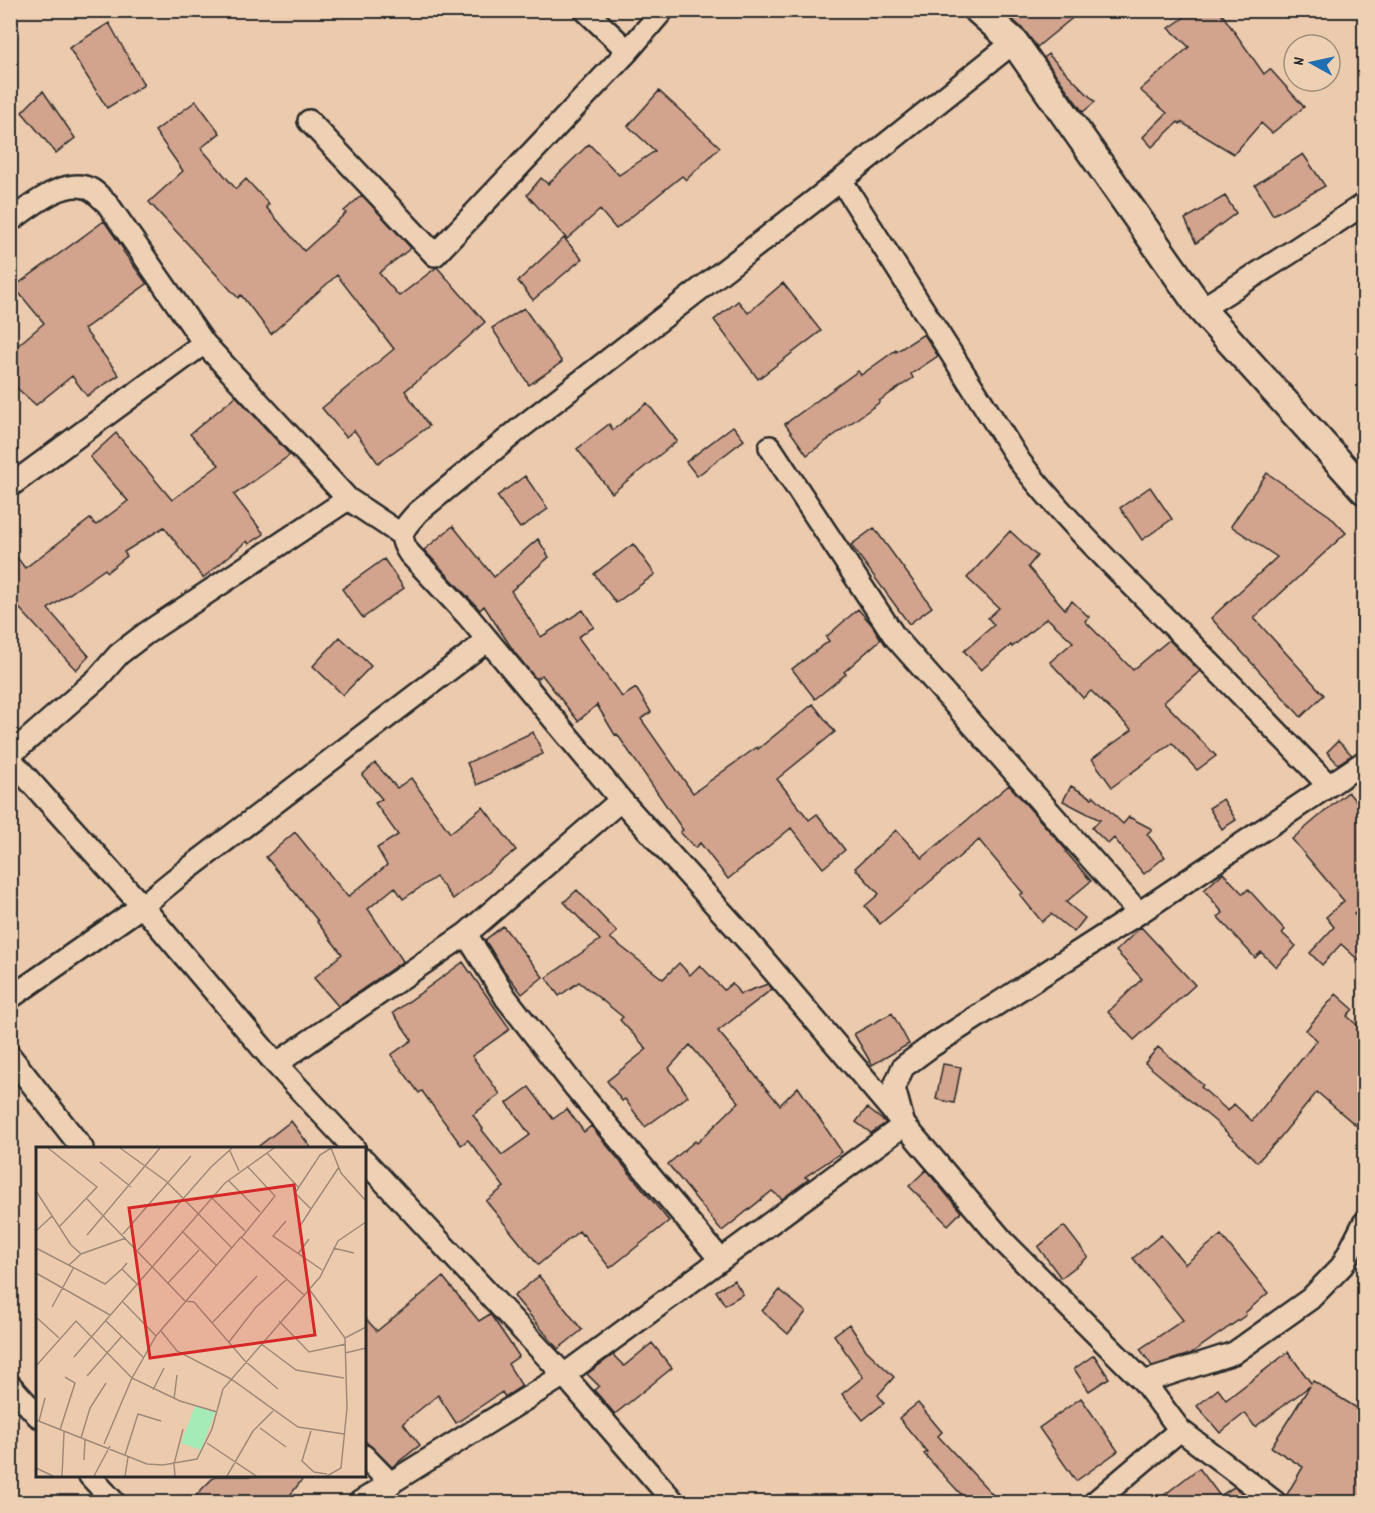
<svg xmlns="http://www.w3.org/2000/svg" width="1375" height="1513" font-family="Dekko,sans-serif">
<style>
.building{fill:#d2a38d;stroke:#2b2b2b;stroke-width:1.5}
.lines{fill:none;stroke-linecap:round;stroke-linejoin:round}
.minor-casing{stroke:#2b2b2b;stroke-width:26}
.tertiary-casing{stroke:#2b2b2b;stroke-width:32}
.minor{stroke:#eed1b4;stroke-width:21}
.tertiary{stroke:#eed1b4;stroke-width:27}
.inset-road{fill:none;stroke:#9f8a7a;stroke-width:1.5}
.view{fill:#d62828;fill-opacity:0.15;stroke:#d62828;stroke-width:3}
.inset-edge{fill:none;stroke:#2b2b2b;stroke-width:3}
</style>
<rect width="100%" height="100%" fill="#eccaae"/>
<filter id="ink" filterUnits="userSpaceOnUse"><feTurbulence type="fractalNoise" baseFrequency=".0167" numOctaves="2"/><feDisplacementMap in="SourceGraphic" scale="12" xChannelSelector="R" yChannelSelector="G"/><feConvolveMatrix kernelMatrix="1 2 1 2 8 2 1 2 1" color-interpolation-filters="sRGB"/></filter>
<g filter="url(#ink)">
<path class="building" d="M1002,10H1082L1037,47L1024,30Z
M1195,10H1219L1264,74L1270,69L1304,107L1272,133L1261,123L1234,154L1181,122L1180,124L1178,122L1152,147L1143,137L1167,113L1140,90L1189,47L1169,28Z
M109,23L144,85L107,108L69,48Z
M1048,54L1095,102L1083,112L1044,58Z
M43,91L75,138L56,153L22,112Z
M659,91L720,147L686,180L682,176L616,229L600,210L567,239L527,195L541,178L548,184L589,144L619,175L655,151L628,126Z
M196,101L220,133L201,148L236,189L246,179L269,204L266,207L304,251L346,213L344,211L362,195L411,248L379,273L399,296L437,267L485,322L446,357L405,391L429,426L378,463L354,430L346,437L322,408L394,349L337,275L271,334L241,295L238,298L149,202L183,171L155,131Z
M1303,154L1325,186L1273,215L1255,185Z
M1225,196L1236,213L1196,243L1185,219Z
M104,221L124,250L123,251L147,284L84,329L119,375L87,396L72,376L36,405L10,382V352L44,323L14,287Z
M564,238L582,259L533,300L518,281Z
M783,283L821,331L758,379L714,320L738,301L748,313Z
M524,308L562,362L529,385L492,328Z
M924,334L938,356L911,374L913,378L879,401L880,402L807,455L785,424L858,371L861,375L896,350V352Z
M236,396L290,455L234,495L264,534L249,544L247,541L203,578L164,527L124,552L127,556L107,572L105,569L48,609L89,656L76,670L10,598V548L25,568L90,519L96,525L128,501L90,457L116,433L172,500L219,465L190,434Z
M647,403L677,441L612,493L577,449L609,424L613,430Z
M733,426L744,440L697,476L686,462Z
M1267,473L1330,516L1346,533L1254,618L1324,695L1301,717L1211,618L1277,557L1231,526Z
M525,476L548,509L520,528L497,496Z
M1150,487L1172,519L1142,540L1120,508Z
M453,526L494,577L538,539L549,557L511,591L541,637L583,610L594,627L578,637L622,697L636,688L651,712L641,719L693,793L757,747L758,749L813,704L835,732L777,779L809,820L817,814L845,850L823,868L791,828L728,879L700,843L695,848L680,832L683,830L617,734L615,735L597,705L578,721L542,675L536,679L515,653L484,606L480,610L424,550Z
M874,528L932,607L909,624L851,545Z
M1010,531L1037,556L1028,567L1065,609L1072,601L1089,617L1085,621L1133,670L1169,640L1200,671L1164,702L1216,756L1197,770L1172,743L1112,787L1092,759L1132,730L1091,691L1083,698L1050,662L1073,642L1047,618L1012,647L1011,645L981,670L964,651L994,625L988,618L999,608L967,578Z
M633,544L655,574L616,603L594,574Z
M384,559L404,588L363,618L342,589Z
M858,609L872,625L881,639L844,672L846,674L815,699L792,669L829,641L826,637Z
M340,637L371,666L343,695L313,666Z
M533,732L543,754L477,785L467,763Z
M1338,741L1352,755L1338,764L1327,752Z
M375,763L397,788L411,778L450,833L483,807L516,850L453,899L436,877L403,899L395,887L368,909L403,961L338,1006L314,978L342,954L317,922L318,921L266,857L295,832L348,897L387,865L377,848L398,835L375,803L382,799L362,775Z
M1009,785L1067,851L1066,852L1091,881L1066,902L1085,918L1074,932L1051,914L1042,922L1020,895L1023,893L979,840L880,924L865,906L879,894L855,868L896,830L922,858Z
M1071,786L1092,798L1094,796L1123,824L1129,817L1152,829L1147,834L1165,857L1144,874L1114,838L1108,844L1092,828L1100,820L1063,801Z
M1348,792L1365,812V906L1354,914L1365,924V966L1341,944L1322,965L1310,953L1334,927L1326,917L1344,901L1292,839Z
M1223,799L1236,820L1222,829L1209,808Z
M1223,873L1243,894L1248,889L1285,930L1282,933L1296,946L1276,967L1261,952L1255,958L1218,917L1223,913L1204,890Z
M577,890L617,932L610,938L663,979L679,963L690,975L700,965L724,990L732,983L740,994L768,984L772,989L718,1031L780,1105L798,1087L842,1152L805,1177L809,1179L782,1199L772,1191L722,1231L668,1164L695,1141L697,1143L739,1102L690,1045L669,1068L688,1096L645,1127L625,1099L622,1101L607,1081L647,1049L620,1020L623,1017L579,982L559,996L546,978L600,940L564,902Z
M503,926L543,977L522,994L503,969L485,940Z
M1141,927L1195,985L1134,1040L1108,1012L1142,979L1116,951Z
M463,962L510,1029L472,1056L500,1094L473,1115L483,1129L482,1130L502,1155L530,1135L507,1103L529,1087L553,1119L567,1109L584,1132L591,1126L669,1221L610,1268L583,1234L582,1235L579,1231L538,1265L486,1201L504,1187L468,1140L461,1145L422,1091L419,1093L391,1055L412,1040L393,1013Z
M1336,994L1353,1009L1347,1016L1365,1032V1082L1355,1089L1365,1097V1133L1317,1092L1278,1140L1257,1162L1216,1122L1145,1063L1158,1047L1203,1085L1201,1087L1228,1111L1234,1104L1252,1121L1317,1040L1306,1030Z
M892,1013L909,1044L872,1065L854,1034Z
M943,1064L961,1067L954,1103L936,1099Z
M867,1108L886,1123L871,1133L856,1122Z
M291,1121L312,1149H255Z
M926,1170L961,1212L948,1225L909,1186Z
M1064,1226L1088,1257L1061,1278L1038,1247Z
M1161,1235L1185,1264L1221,1235L1268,1293L1245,1313L1246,1315L1190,1354L1152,1366L1140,1349L1183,1320L1133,1258Z
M539,1276L582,1330L558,1349L514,1296Z
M443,1277L479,1321L490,1314L519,1356L508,1364L522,1386L505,1397L502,1392L456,1423L438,1395L403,1423L420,1445L392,1467L364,1440V1317L377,1331Z
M734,1280L743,1294L725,1305L716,1291Z
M780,1290L806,1312L788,1334L762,1311Z
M849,1324L866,1350L894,1377L878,1395L884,1403L863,1420L842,1394L863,1377L834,1335Z
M652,1343L672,1368L615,1414L594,1390L599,1386L587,1374L613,1355L624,1366Z
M1288,1352L1311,1383L1313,1381L1365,1413V1503H1296L1286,1496L1303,1467L1271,1447L1310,1386L1255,1427L1245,1413L1220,1433L1197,1406L1218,1389L1226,1400Z
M1094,1355L1109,1378L1089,1391L1074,1369Z
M1081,1398L1118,1451L1076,1481L1039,1428Z
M918,1403L942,1432L938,1436L992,1494L983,1503H969L924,1454L927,1452L899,1418Z
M1199,1468L1220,1496L1234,1487L1255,1503H1154Z
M215,1476H305L284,1503H188Z"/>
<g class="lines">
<defs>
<path id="minor" d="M585,10L628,51
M1014,42L841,180L523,426L418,512C404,528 396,534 409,553L467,615L621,800L747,940L1004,1242L1144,1382L1180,1430L1275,1502
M309,121L435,255L628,51L663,10
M841,180L1020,462C1067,522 1121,574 1175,628C1227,680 1278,732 1328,785
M10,221C31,206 67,175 92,190C97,193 102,199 107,203L204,343L348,499L402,535
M1201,309L1290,253L1364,204
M770,447L895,637L1139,913
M10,486L204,343
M10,755L97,679L119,654L145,634L348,499
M10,759L142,906L276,1064L354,1148
M466,934L506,998L575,1087L720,1259
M10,998L142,906L175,879L488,640
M10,1056L82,1148
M276,1064L466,934L621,800
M364,1160L564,1375L674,1502
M1144,1382L1234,1353L1310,1299L1342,1266L1364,1223
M10,1385L38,1416
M364,1456L391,1484
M90,1476L114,1502
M360,1502L564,1375L904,1125L894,1088L903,1067L930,1047L1139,913L1364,762
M1095,1502L1180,1430"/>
<path id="tertiary" d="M978,10L1014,42L1201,309L1364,490"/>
</defs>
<use href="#minor" class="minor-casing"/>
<use href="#tertiary" class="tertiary-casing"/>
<use href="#minor" class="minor"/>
<use href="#tertiary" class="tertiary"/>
</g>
</g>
<g transform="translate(36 1147)">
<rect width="330" height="330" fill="#eccaae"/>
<path d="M159,259L179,265L165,303L145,296Z" fill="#a4ebb7"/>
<path class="inset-road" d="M12,1L61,40L23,80M84,1L130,34L196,101M295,1L284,8L259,46L275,62L303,20M295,1L305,26L330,54M194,4L203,24M231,6L262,40M64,15L95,40M193,34L224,65M0,44L35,98L45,107M176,51L209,84M51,52L149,154L158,155L209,214L242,242M250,74L237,89L286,123M264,79L275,62M0,84L16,69M146,84L180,118M87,87L155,9M51,88L124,1M206,90L239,49L211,19M0,101L69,137L86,122M297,101L318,106M102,103L175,20L196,1M262,107L273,92M91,116L86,122L102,138M33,118L45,107L90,91M0,126L74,168M132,136L163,103M273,142L309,191L311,261L305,321L291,329M87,155L120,189M16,160L38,120M0,170L23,191M70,174L108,211M243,174L273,205L310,197M176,176L221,129M125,184L141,204L195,232L262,280L308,287M309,191L330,180M193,195L220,160L251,132M224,196L260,223L308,231M309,206L330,201M38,210L189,36L238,1M0,219L40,174L96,231L120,189L205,90L269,149M51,229L86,189M117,243L128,221M138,252L141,228M0,273L111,317L127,318L161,312L176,282L187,242L284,130L302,94L330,75M3,274L9,251M224,281L250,300M24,283L39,236L29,230M275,284L266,314L278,325L291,327M45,291L54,261L70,236M171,296L220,329M68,297L96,231L144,254L181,265M89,308L102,267L125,274M48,313L49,293M0,321L17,329M26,329L28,285M58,329L74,299M89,329L92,310M139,329L138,317L147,282M191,329L217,284L237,264"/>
<path class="view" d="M258,38L279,188L114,211L93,61Z"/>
<rect width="330" height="330" class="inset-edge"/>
</g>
<rect width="1375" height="1513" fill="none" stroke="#eed1b4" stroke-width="36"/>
<rect x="18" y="18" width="1339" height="1477" fill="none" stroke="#2b2b2b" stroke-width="2" filter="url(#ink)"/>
<g transform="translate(1312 63) rotate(278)"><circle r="28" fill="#eed1b4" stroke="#a08f7d" stroke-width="1.5"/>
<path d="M0-4.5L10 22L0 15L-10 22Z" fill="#1f6fb2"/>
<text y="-9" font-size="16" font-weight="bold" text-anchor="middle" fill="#2b2b2b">N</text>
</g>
</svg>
